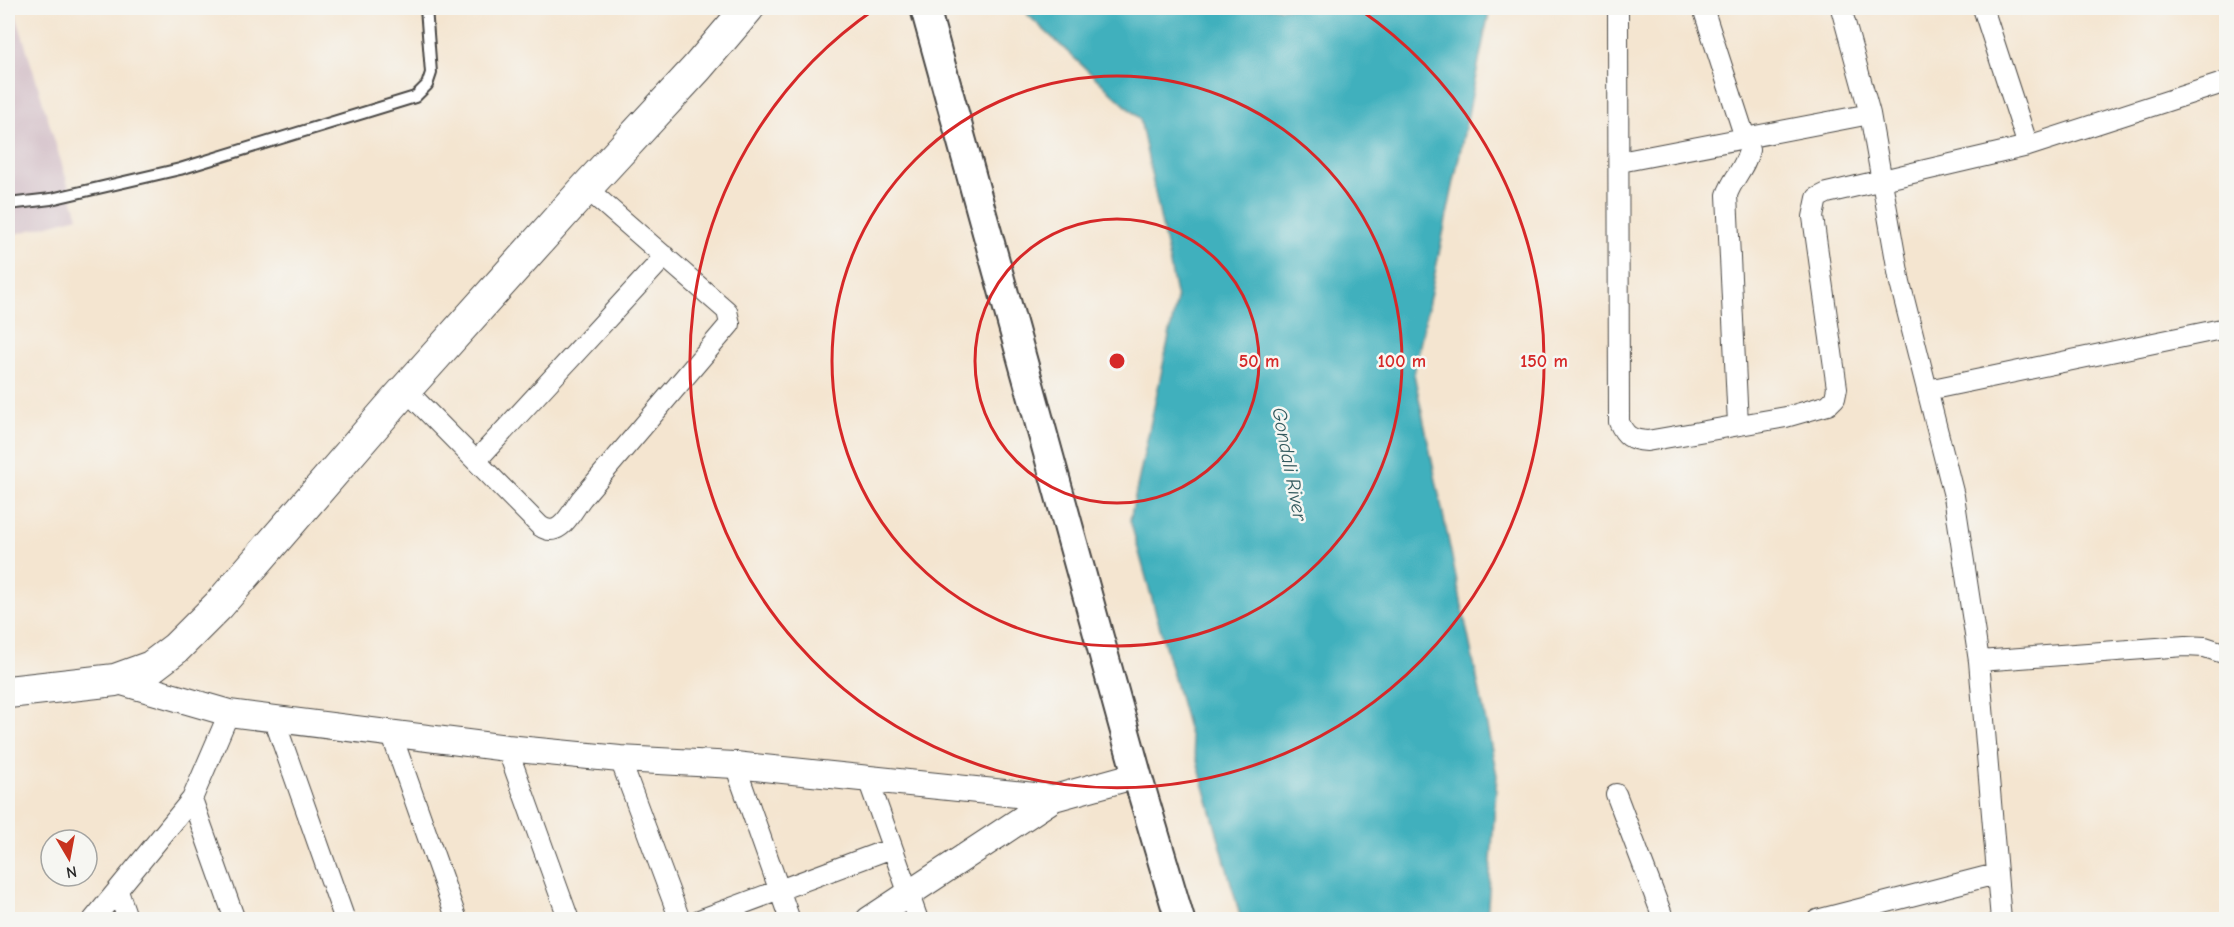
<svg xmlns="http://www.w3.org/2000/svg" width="2234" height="927" font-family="'Comic Neue',sans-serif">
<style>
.industrial{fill:#d2bdc6}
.water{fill:#41b0bd;stroke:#366e74;stroke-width:1.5}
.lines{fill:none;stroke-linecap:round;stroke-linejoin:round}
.service-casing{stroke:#494744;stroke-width:14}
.minor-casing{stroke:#494744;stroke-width:22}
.tertiary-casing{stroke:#494744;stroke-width:28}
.secondary-casing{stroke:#494744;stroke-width:32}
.primary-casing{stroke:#494744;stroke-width:34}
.service{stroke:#fff;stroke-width:10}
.minor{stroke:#fff;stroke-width:20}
.tertiary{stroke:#fff;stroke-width:26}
.secondary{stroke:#fff;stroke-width:28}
.primary{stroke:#fff;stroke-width:32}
.ring{fill:none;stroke:#d62828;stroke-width:3}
.labels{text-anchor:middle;stroke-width:5;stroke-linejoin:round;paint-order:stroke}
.water-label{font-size:20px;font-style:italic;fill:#335a5e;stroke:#f6f6f2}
.centre{fill:#d62828;stroke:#f6f6f2;stroke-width:3}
.ring-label{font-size:18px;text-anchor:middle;font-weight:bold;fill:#d62828;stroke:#f6f6f2;stroke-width:5;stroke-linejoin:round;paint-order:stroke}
</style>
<rect width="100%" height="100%" fill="#f6f6f2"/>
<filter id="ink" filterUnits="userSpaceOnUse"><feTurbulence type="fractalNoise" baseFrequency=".0167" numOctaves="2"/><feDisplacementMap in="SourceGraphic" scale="12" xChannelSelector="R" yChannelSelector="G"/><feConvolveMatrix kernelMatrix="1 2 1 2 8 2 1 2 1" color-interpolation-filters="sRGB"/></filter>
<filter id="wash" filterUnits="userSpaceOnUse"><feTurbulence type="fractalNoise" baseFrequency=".008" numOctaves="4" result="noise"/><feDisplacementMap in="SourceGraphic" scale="24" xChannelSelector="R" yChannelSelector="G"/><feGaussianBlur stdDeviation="1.35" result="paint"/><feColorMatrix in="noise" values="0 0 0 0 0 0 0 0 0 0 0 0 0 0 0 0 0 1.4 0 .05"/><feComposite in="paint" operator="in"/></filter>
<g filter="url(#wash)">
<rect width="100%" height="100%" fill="#f4e5d0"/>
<path class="industrial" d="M8,8H14L78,217L8,236Z"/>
<path class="water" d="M1026,8H1490L1414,374L1497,775L1487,919H1241L1130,520L1177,299L1140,119L1028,15Z"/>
</g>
<g filter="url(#ink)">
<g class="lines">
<defs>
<path id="service" d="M8,204L51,199L180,169L415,97L427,85L431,73L426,8"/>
<path id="minor" d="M1618,8L1619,422C1625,436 1631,440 1647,441L1786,417L1828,405L1835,398L1837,388L1813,217L1817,198L1827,193L2028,146L2226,82
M1703,8L1749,150C1746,167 1732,179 1727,195L1738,424
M1841,8L1870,114L1900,283L1954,496L1979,661L2001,920
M1983,8L2028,146
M1620,162L1870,114
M406,390L540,526C560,540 571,512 582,498L730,324L727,311L586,188
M1928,390L2226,328
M476,461L665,256
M1979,661L2185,646L2205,647L2226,654
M274,719L345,920
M391,733L457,920
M507,748L569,920
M620,759L680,920
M735,765L790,920
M868,779L918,920
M1616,794L1664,920
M192,799L235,920
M118,891L128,920
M93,920L192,799L229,713
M699,920L892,848
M1817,920L1996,874"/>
<path id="tertiary" d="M115,680L229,713L507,748L620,759L735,765L1054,798L1137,775
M869,920L1054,798"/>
<path id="secondary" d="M925,8L1137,775L1180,920"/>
<path id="primary" d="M8,692L115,680L151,667L176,648L219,605L397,399L586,188L697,68L748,8"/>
</defs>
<use href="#service" class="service-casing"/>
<use href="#minor" class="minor-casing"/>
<use href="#tertiary" class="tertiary-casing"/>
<use href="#secondary" class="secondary-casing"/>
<use href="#primary" class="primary-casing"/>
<use href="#service" class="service"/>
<use href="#minor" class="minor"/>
<use href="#tertiary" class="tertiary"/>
<use href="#secondary" class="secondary"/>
<use href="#primary" class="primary"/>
</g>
</g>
<g class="ring">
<circle cx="1117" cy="361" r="142"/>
<circle cx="1117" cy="361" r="285"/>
<path d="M1359 9A427 427 0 1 1 875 9"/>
</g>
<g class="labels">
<g class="water-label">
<text transform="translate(1290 464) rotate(79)" y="7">Gondali River</text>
</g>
</g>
<circle cx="1117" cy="361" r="9" class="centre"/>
<g class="ring-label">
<text x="1259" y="367">50 m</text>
<text x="1402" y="367">100 m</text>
<text x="1544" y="367">150 m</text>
</g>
<rect width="2234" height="927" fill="none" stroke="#f6f6f2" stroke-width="30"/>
<g transform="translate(69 858) rotate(170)"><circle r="28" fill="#f6f6f2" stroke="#a5a5a2" stroke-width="1.5"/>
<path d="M0-4.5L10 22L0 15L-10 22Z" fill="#c8321e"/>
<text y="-9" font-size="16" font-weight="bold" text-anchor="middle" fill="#2b2b2b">N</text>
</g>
</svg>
